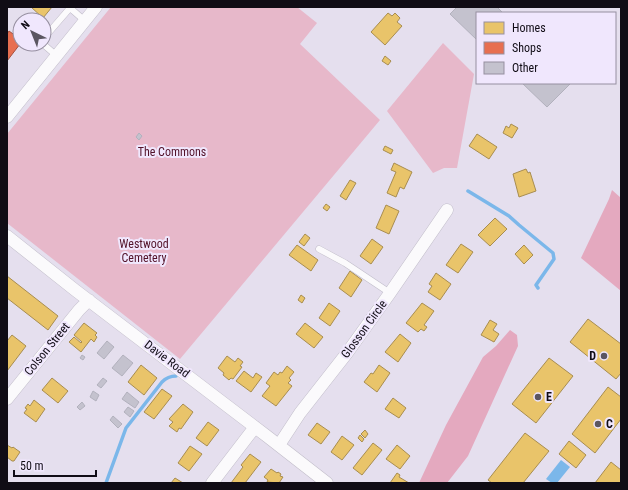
<svg xmlns="http://www.w3.org/2000/svg" width="628" height="490" font-family="'Roboto Condensed',sans-serif">
<style>
.green{fill:#e7b8ca}
.forest{fill:#e4a9bf}
.water{fill:#7bb7ea}
.homes{fill:#e9c46a;stroke:#a88d50}
.shops{fill:#e76f51;stroke:#a6513f}
.lines{fill:none;stroke-linecap:round;stroke-linejoin:round}
.stream{stroke:#7bb7ea;stroke-width:3.5}
.building{fill:#c4c2ce;stroke:#b2b1bd}
.service-casing{stroke:#c1bdc9;stroke-width:7}
.minor-casing{stroke:#c1bdc9;stroke-width:13}
.service{stroke:#fbfafc;stroke-width:6}
.minor{stroke:#fbfafc;stroke-width:12}
.poi-dot{fill:#5b5661;stroke:#f0e7fd;stroke-width:1.5}
.labels{text-anchor:middle;stroke-width:4;stroke-linejoin:round;paint-order:stroke}
.park-label{font-size:12px;fill:#521229;stroke:#f0e7fd}
.street-label{font-size:12px;fill:#100c15;stroke:#f0e7fd}
.poi-label{font-size:12px;font-weight:bold;fill:#100c15;stroke:#f0e7fd;text-anchor:start}
</style>
<rect width="100%" height="100%" fill="#e5dfee"/>
<path class="green" d="M111,7H297L317,23L300,44L380,120L180,359L7,223V134Z
M443,43L474,74L457,168H444L433,173L387,111Z"/>
<path class="forest" d="M612,190L621,198V291L581,258L609,199Z
M510,330L517,335L518,346L468,456L447,483H419L446,425L483,357L496,346Z"/>
<path class="water" d="M561,460L570,467L557,483H552L546,479Z"/>
<path class="homes" d="M31,7H52L43,18Z
M388,13L392,16L395,13L400,18L397,22L402,26L385,45L371,32Z
M385,56L391,61L388,65L382,61Z
M511,124L518,128L512,138L503,133L506,126L509,128Z
M477,134L497,147L489,159L469,146Z
M385,146L393,150L391,154L383,150Z
M394,163L412,172L404,189L400,187L396,197L387,193L396,172L391,170Z
M526,169L528,173L530,172L536,191L519,197L513,174Z
M350,180L356,183L346,200L340,196Z
M326,204L330,207L327,211L323,208Z
M386,205L399,211L389,234L376,228Z
M495,218L507,229L490,246L478,235Z
M305,234L310,238L304,246L299,242Z
M372,239L383,247L371,264L360,256Z
M461,244L473,252L458,273L446,265Z
M297,245L318,260L311,271L289,255Z
M524,245L533,255L524,264L515,254Z
M350,271L362,280L351,297L339,288Z
M436,273L451,284L440,300L428,292L432,286L429,284Z
M7,276L58,316L48,330L7,298Z
M301,295L305,298L302,303L298,300Z
M329,303L340,311L330,326L319,318Z
M422,303L434,311L424,325L427,327L424,331L421,329L418,332L406,323Z
M588,319L621,344V373L616,379L570,342Z
M490,320L497,324L493,330L499,334L494,342L481,335Z
M84,323L97,333L95,335L97,337L94,342L91,339L81,352L69,342L74,337L81,343L82,342L74,335Z
M305,323L323,337L314,348L296,334Z
M400,334L411,343L398,362L385,352Z
M12,335L26,346L7,371V341Z
M227,356L235,362L238,358L243,362L240,366L242,367L233,379L231,378L229,380L223,375L224,373L218,368Z
M549,358L573,376L536,423L512,404Z
M141,365L157,378L144,395L128,382Z
M379,365L390,373L377,392L364,382L371,373L373,374Z
M287,366L294,372L289,378L291,380L288,383L292,386L276,406L262,396L270,386L266,383L274,372L278,375L280,372L282,373Z
M244,371L253,378L256,373L262,377L251,392L236,381Z
M52,378L68,391L58,403L42,390Z
M608,387L621,397V419L595,453L572,434Z
M162,389L172,396L154,419L144,412Z
M393,398L406,408L399,418L385,409Z
M34,400L45,409L36,422L24,413L27,409L25,408L28,404L30,406Z
M183,404L193,412L181,429L179,428L177,432L169,426L173,422L169,419Z
M208,422L219,430L207,446L196,438Z
M317,423L330,432L321,444L308,435Z
M365,430L368,434L365,438L361,434Z
M525,433L549,451L523,483H492L488,480Z
M360,435L364,439L362,442L358,438Z
M342,436L354,445L342,460L331,452Z
M569,441L586,455L576,468L559,454Z
M373,443L382,450L362,475L353,468Z
M7,445L12,448L13,447L20,452L14,461H12L7,457Z
M397,445L410,456L400,469L386,459Z
M190,446L202,454L189,471L178,463Z
M250,454L261,462L245,483H231L243,467L241,465Z
M611,462L621,470V483H595Z
M271,469L277,473L278,472L281,474L280,476L283,477L279,483L267,482L268,480L264,477Z
M397,473L400,475L399,477L409,483H390Z
M175,478L183,483H171Z"/>
<path class="shops" d="M9,31L20,39V44L7,61V34Z"/>
<g class="lines">
<path class="stream" d="M468,191L509,216L519,225L553,253L554,259L536,285L538,288
M106,483L126,428L162,382C166,378 170,376 176,376"/>
</g>
<path class="building" d="M457,7H497L503,13H477V40L450,14Z
M522,83H571L547,107Z
M139,133L142,136L139,140L136,137Z
M107,341L114,347L104,359L97,353Z
M82,355L85,357L83,360L80,358Z
M123,355L133,363L122,376L112,368Z
M103,378L107,381L101,388L97,385Z
M93,391L99,395L96,401L90,397Z
M127,392L139,402L135,408L122,399Z
M82,402L85,406L80,410L77,407Z
M128,407L134,411L130,417L124,412Z
M113,416L122,424L118,428L110,420Z"/>
<g class="lines">
<defs>
<path id="service" d="M69,7L85,21
M44,38L70,8
M43,44L57,56
M319,249L345,263L390,293"/>
<path id="minor" d="M7,117L96,7
M7,236L75,290L268,437L327,483
M7,399L79,310L89,300
M279,445L300,413L347,353L390,293L447,210
M212,483L255,427"/>
</defs>
<use href="#service" class="service-casing"/>
<use href="#minor" class="minor-casing"/>
<use href="#service" class="service"/>
<use href="#minor" class="minor"/>
</g>
<g class="poi-dot">
<circle cx="604" cy="356" r="4"/>
<circle cx="538" cy="397" r="4"/>
<circle cx="598" cy="424" r="4"/>
</g>
<g class="labels">
<g class="park-label">
<text x="172" y="156">The Commons</text>
<text x="144" y="248">Westwood<tspan x="144" dy="14">Cemetery</tspan></text>
</g>
<g class="street-label">
<text transform="translate(364 329) rotate(-54)" y="4">Glosson Circle</text>
<text transform="translate(47 349) rotate(-51)" y="4">Colson Street</text>
<text transform="translate(167 359) rotate(37)" y="4">Davie Road</text>
</g>
<g class="poi-label">
<text x="596" y="360" text-anchor="end">D</text>
<text x="546" y="401">E</text>
<text x="606" y="428">C</text>
</g>
</g>
<rect width="628" height="490" fill="none" stroke="#100c15" stroke-width="16"/>
<rect x="476" y="12" width="140" height="72" fill="#f0e7fd" stroke="#968fa0"/>
<rect x="484" y="22" width="20" height="12" fill="#e9c46a" stroke="#968fa0"/>
<text x="512" y="32" font-size="12" fill="#100c15">Homes</text>
<rect x="484" y="42" width="20" height="12" fill="#e76f51" stroke="#968fa0"/>
<text x="512" y="52" font-size="12" fill="#100c15">Shops</text>
<rect x="484" y="62" width="20" height="12" fill="#c4c2ce" stroke="#968fa0"/>
<text x="512" y="72" font-size="12" fill="#100c15">Other</text>
<g transform="translate(32 32) rotate(317)"><circle r="19" fill="#f0e7fd" stroke="#968fa0"/>
<path d="M0-3L7 15L0 10L-7 15Z" fill="#5b5661"/>
<text y="-6" font-size="11" font-weight="bold" text-anchor="middle" fill="#100c15">N</text>
</g>
<path d="M14 470v6h82v-6" fill="none" stroke="#100c15" stroke-width="2"/>
<text x="20" y="470" font-size="12" fill="#100c15" stroke="#f0e7fd" stroke-width="3" paint-order="stroke">50 m</text>
</svg>
